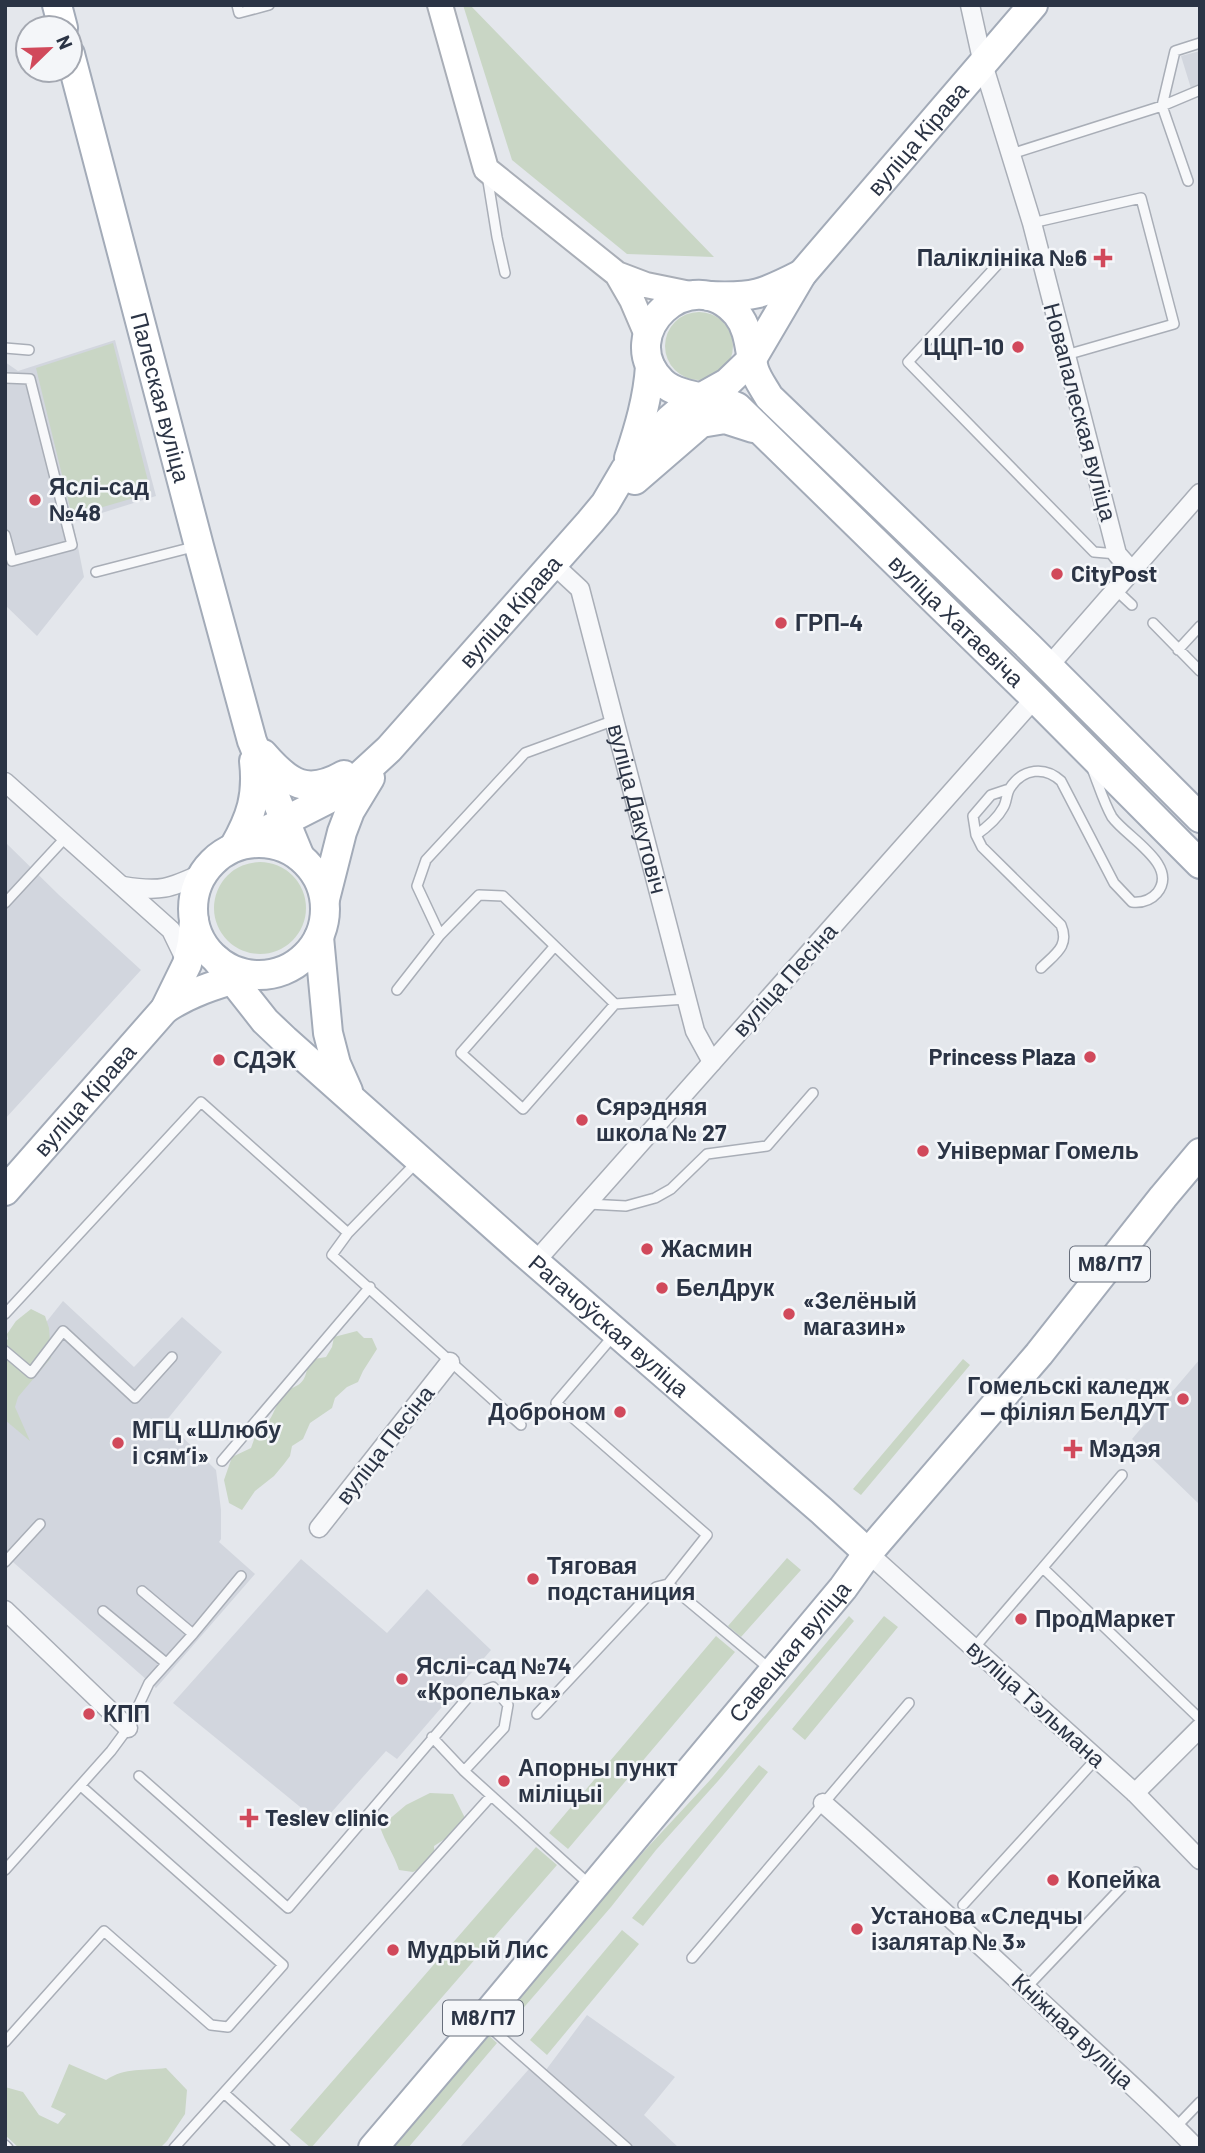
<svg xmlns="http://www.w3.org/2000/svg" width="1205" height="2153" font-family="Barlow,sans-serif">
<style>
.built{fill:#d2d6de}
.green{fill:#c9d6c5}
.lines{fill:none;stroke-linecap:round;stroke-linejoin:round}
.service-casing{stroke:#a9aeb7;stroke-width:12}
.minor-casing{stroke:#a9aeb7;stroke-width:21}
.secondary-casing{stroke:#a9aeb7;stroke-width:28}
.primary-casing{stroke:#a3abb8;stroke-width:32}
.service{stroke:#f7f8fa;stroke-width:9}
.minor{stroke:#f7f8fa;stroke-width:18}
.secondary{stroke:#fff;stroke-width:24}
.primary{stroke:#fff;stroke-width:28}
.poi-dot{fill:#d1495b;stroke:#f4f6f9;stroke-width:2.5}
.labels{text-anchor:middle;stroke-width:5;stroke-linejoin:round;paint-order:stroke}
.shield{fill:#f4f6f9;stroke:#676e7b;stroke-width:2}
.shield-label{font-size:21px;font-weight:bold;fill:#2b3445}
.street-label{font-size:23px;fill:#2b3445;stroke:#f4f6f9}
.poi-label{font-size:23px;font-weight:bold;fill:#2b3445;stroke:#f4f6f9;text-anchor:start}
</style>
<rect width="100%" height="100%" fill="#e4e7ec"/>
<path class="built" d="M1200,51V97L1194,98L1181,56Z
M115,340L156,496L73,522L84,577L37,636L5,605V362L18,371Z
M5,842L59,895L141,970L5,1119Z
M63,1301L134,1367L182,1317L222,1352L166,1421L216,1470L221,1510V1539L219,1542L255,1574L156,1688L5,1555V1374Z
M1200,1359V1505L1132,1439Z
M301,1559L387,1633L427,1589L491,1650L397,1759L386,1751L321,1824L173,1703Z
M587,2015L675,2077L644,2115L679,2148H459L529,2069L540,2078Z"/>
<path class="green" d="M463,5H470L714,257L627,254L512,160Z
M665 346a34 34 0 1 1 68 0a34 34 0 1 1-68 0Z
M113,343L151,493L72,516L36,368Z
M214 908a46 46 0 1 1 92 0a46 46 0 1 1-92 0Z
M31,1309L45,1316L49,1328L51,1358L18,1397L15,1407L30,1441L5,1420V1342L8,1339L7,1334L16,1321Z
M357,1331L364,1338H372L377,1349L363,1371L358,1382L347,1387L335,1398L332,1408L310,1423L303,1439L292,1446L290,1456L284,1464L274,1476L255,1491L242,1510L229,1503L224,1480L232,1457L251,1448L260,1423L270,1419C274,1413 276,1405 281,1398C292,1381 304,1393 308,1364L314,1359L326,1357L332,1347L334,1337Z
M963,1359L970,1365L861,1495L853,1489Z
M787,1558L801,1570L741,1637L728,1626Z
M849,1616L854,1621L718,1781L656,1850L611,1907L506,2028L496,2018L647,1848L712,1778Z
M884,1616L898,1627L805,1740L792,1729Z
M716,1636L735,1652L568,1849L549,1833Z
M759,1765L768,1772L643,1926L632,1918Z
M430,1793L453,1794L465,1818L462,1828L434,1846L435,1862L413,1872L399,1870C394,1855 385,1842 380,1827L406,1805Z
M536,1847L557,1865L311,2148L290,2130Z
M622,1930L639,1944L547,2055L530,2040Z
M486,2033L497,2043L408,2148H388Z
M69,2064L106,2080C125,2067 145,2071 166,2068L187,2090L185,2114L167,2141L160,2148H19L5,2135V2087L23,2092L39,2115L58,2124L66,2114L51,2107Z"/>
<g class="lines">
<defs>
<path id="service" d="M237,5L239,13L269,5
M1011,154L1162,106L1200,90
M487,175L497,237L505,273
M1188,181L1162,106L1175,51L1200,43
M1032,223L1141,198L1174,324L1066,355
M999,263L908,362L1094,552L1117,554
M5,348L29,350
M5,378L30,379L72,545L12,561L5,535
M96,572L197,546
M1117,591L1132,605
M1153,623L1200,671
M1178,650L1200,626
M976,835L973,816L991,795L1009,789
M5,903L66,837
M440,935L479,895L503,896L615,1004L686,999
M554,947L461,1053L523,1109L615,1004
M1041,968C1055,954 1070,946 1061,925L982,847L976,835C986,828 997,819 1003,808C1007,802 1006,794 1010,788C1023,768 1045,766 1061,781L1114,883L1132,902C1142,903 1150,901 1157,893C1180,865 1126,837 1112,817C1104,803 1099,786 1093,771
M397,990L440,935L417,886L426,860L525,753L615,720
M416,1163L348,1233L332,1255L521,1425
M588,1204L626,1206L655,1198L671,1189L707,1154L767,1146L813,1093
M5,1314L201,1102L348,1233
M614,1335L556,1403L707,1535L668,1584L771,1670
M5,1351L31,1373L63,1331L135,1398L172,1357
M222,1461L370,1287
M5,1562L40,1524
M1044,1569L1200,1719
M142,1591L193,1634
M103,1611L166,1663
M974,1648L1122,1475
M537,1714L656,1587L668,1584
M432,1737L464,1771L589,1884
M139,1776L288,1908L469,1696L493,1687L508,1705L504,1728L464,1771
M5,1870L111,1751L128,1728L149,1683L193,1634L241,1576
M963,1905L1096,1759
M692,1958L909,1703
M1026,1988L1136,1872
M484,2022L627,2148
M5,2042L104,1931L211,2025L228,2027L283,1965L81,1786
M224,2093L285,2148
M1176,2127L1200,2102
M5,2145L8,2148
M174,2148L491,1796"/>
<g id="minor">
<path d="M970,5L983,64L1032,223L1117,554L1132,571"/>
<path id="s1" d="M553,564L580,589L695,1031L712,1062"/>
<path d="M1048,667L1200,493"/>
<path d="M5,782L171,930L187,963"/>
<path d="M123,886C160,892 169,889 203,873"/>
<path d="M535,1262L1035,698"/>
<path d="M319,1528L450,1362"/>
<path d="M868,1553L1135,1793L1200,1860"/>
<path d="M5,1610L128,1728"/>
<path d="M1135,1793L1200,1728"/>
<path d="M823,1803C905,1875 984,1949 1064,2023C1108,2064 1154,2104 1196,2148"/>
</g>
<path id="secondary" d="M440,5L486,169L617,274L646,285L695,295
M617,274L632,300L647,335"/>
<g id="primary">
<path d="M57,5L63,28"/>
<path id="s2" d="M70,54L199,546L252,741L300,857"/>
<path d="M709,296C754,298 763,294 802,274"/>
<path d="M629,458C639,428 648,398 650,366"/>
<path d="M635,480L701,423L725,419L753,428"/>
<path d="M263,754C289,784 307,796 344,775"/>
<path id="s3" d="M1200,818L1029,647L769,397C764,388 757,379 754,369C749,350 750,330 737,314C691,259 612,334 662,382C679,398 714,397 737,407L1034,697L1200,864"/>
<circle cx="259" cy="909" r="66"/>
<path id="s4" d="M234,847L340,793L351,784L389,749L590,522L605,504L625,470L669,420L684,407L727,383L752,359L802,274L1033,5"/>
<path d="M234,847C251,817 258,796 254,761"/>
<path d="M325,899L342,832L350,811L370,778"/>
<path d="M319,937L328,1033L336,1064L348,1091"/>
<path id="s5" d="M217,960L265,1021L285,1040L520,1249L822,1511L868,1553"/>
<path d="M165,1009C192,991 218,984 248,975"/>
<path id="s6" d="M5,1191L165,1009L187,964L192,943L194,921"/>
<path id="s7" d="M373,2148L482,2020L843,1588L868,1553L1039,1354L1163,1197L1200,1153"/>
</g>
</defs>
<use href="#service" class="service-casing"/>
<use href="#minor" class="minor-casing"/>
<use href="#secondary" class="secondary-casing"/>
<use href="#primary" class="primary-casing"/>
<use href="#service" class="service"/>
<use href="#minor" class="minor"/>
<use href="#secondary" class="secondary"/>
<use href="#primary" class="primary"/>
</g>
<g class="poi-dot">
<path d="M1099.5 247.5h7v7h7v7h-7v7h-7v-7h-7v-7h7z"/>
<circle cx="1018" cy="347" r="7"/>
<circle cx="35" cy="500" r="7"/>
<circle cx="1057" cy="574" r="7"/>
<circle cx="781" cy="623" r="7"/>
<circle cx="1090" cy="1057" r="7"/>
<circle cx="219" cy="1060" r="7"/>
<circle cx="582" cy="1120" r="7"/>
<circle cx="923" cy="1151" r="7"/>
<circle cx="647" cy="1249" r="7"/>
<circle cx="662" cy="1288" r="7"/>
<circle cx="789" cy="1314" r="7"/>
<circle cx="1183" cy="1399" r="7"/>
<circle cx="620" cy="1412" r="7"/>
<circle cx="118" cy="1443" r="7"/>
<path d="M1069.5 1438.5h7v7h7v7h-7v7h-7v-7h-7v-7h7z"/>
<circle cx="533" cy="1579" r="7"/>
<circle cx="1021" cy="1619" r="7"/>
<circle cx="402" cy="1679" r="7"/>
<circle cx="89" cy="1714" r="7"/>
<circle cx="504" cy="1781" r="7"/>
<path d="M245.5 1807.5h7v7h7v7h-7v7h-7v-7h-7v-7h7z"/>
<circle cx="1053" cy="1880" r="7"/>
<circle cx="857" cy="1929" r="7"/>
<circle cx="393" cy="1950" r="7"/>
</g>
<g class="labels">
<g class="shield">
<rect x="1070" y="1246.5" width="80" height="35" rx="5"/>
<rect x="443" y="2000.5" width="80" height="35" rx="5"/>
</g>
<g class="shield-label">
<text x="1110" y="1271">М8/П7</text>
<text x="483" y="2025">М8/П7</text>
</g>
<g class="street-label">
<text dy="8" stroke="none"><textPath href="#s4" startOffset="998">вуліца Кірава</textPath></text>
<text dy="8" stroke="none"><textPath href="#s2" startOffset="355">Палеская вуліца</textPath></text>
<text transform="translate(1080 412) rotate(75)" y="8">Новапалеская вуліца</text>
<text dy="8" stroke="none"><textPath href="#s4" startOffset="368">вуліца Кірава</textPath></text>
<text dy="8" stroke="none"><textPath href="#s3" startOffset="1244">вуліца Хатаевіча</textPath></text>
<text dy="8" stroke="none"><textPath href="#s1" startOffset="264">вуліца Дакутовіч</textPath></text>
<text transform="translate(785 980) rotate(-48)" y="8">вуліца Песіна</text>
<text dy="8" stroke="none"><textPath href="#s6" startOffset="121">вуліца Кірава</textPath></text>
<text dy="8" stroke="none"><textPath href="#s5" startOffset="537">Рагачоўская вуліца</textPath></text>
<text transform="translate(385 1445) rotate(-52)" y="8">вуліца Песіна</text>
<text dy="8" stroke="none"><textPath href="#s7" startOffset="648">Савецкая вуліца</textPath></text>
<text transform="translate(1036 1704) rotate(42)" y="8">вуліца Тэльмана</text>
<text transform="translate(1073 2031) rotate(43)" y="8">Кніжная вуліца</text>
</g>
<g class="poi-label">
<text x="1087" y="266" text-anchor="end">Паліклініка №6</text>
<text x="1004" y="355" text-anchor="end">ЦЦП-10</text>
<text x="49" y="495">Яслі-сад<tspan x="49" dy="26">№48</tspan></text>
<text x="1071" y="582">CityPost</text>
<text x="795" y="631">ГРП-4</text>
<text x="1076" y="1065" text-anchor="end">Princess Plaza</text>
<text x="233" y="1068">СДЭК</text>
<text x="596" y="1115">Сярэдняя<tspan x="596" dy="26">школа № 27</tspan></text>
<text x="937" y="1159">Універмаг Гомель</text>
<text x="661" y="1257">Жасмин</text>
<text x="676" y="1296">БелДрук</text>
<text x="803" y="1309">«Зелёный<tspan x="803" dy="26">магазин»</tspan></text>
<text x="1169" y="1394" text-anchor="end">Гомельскі каледж<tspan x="1169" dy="26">— філіял БелДУТ</tspan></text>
<text x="606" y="1420" text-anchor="end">Доброном</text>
<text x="132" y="1438">МГЦ «Шлюбу<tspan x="132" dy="26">і сямʼі»</tspan></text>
<text x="1089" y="1457">Мэдэя</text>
<text x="547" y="1574">Тяговая<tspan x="547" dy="26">подстаниция</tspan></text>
<text x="1035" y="1627">ПродМаркет</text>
<text x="416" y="1674">Яслі-сад №74<tspan x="416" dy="26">«Кропелька»</tspan></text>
<text x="103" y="1722">КПП</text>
<text x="518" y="1776">Апорны пункт<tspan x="518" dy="26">міліцыі</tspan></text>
<text x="265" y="1826">Teslev clinic</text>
<text x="1067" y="1888">Копейка</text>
<text x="871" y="1924">Установа «Следчы<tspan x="871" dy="26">ізалятар № 3»</tspan></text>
<text x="407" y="1958">Мудрый Лис</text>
</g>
</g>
<rect width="1205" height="2153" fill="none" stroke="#2b3445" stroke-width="14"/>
<g transform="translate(49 49) rotate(67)"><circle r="33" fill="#f4f6f9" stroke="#a4a8b1" stroke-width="2"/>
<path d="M0-5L12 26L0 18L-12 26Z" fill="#d1495b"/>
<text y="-10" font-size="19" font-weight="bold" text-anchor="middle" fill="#2b3445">N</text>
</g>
</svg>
